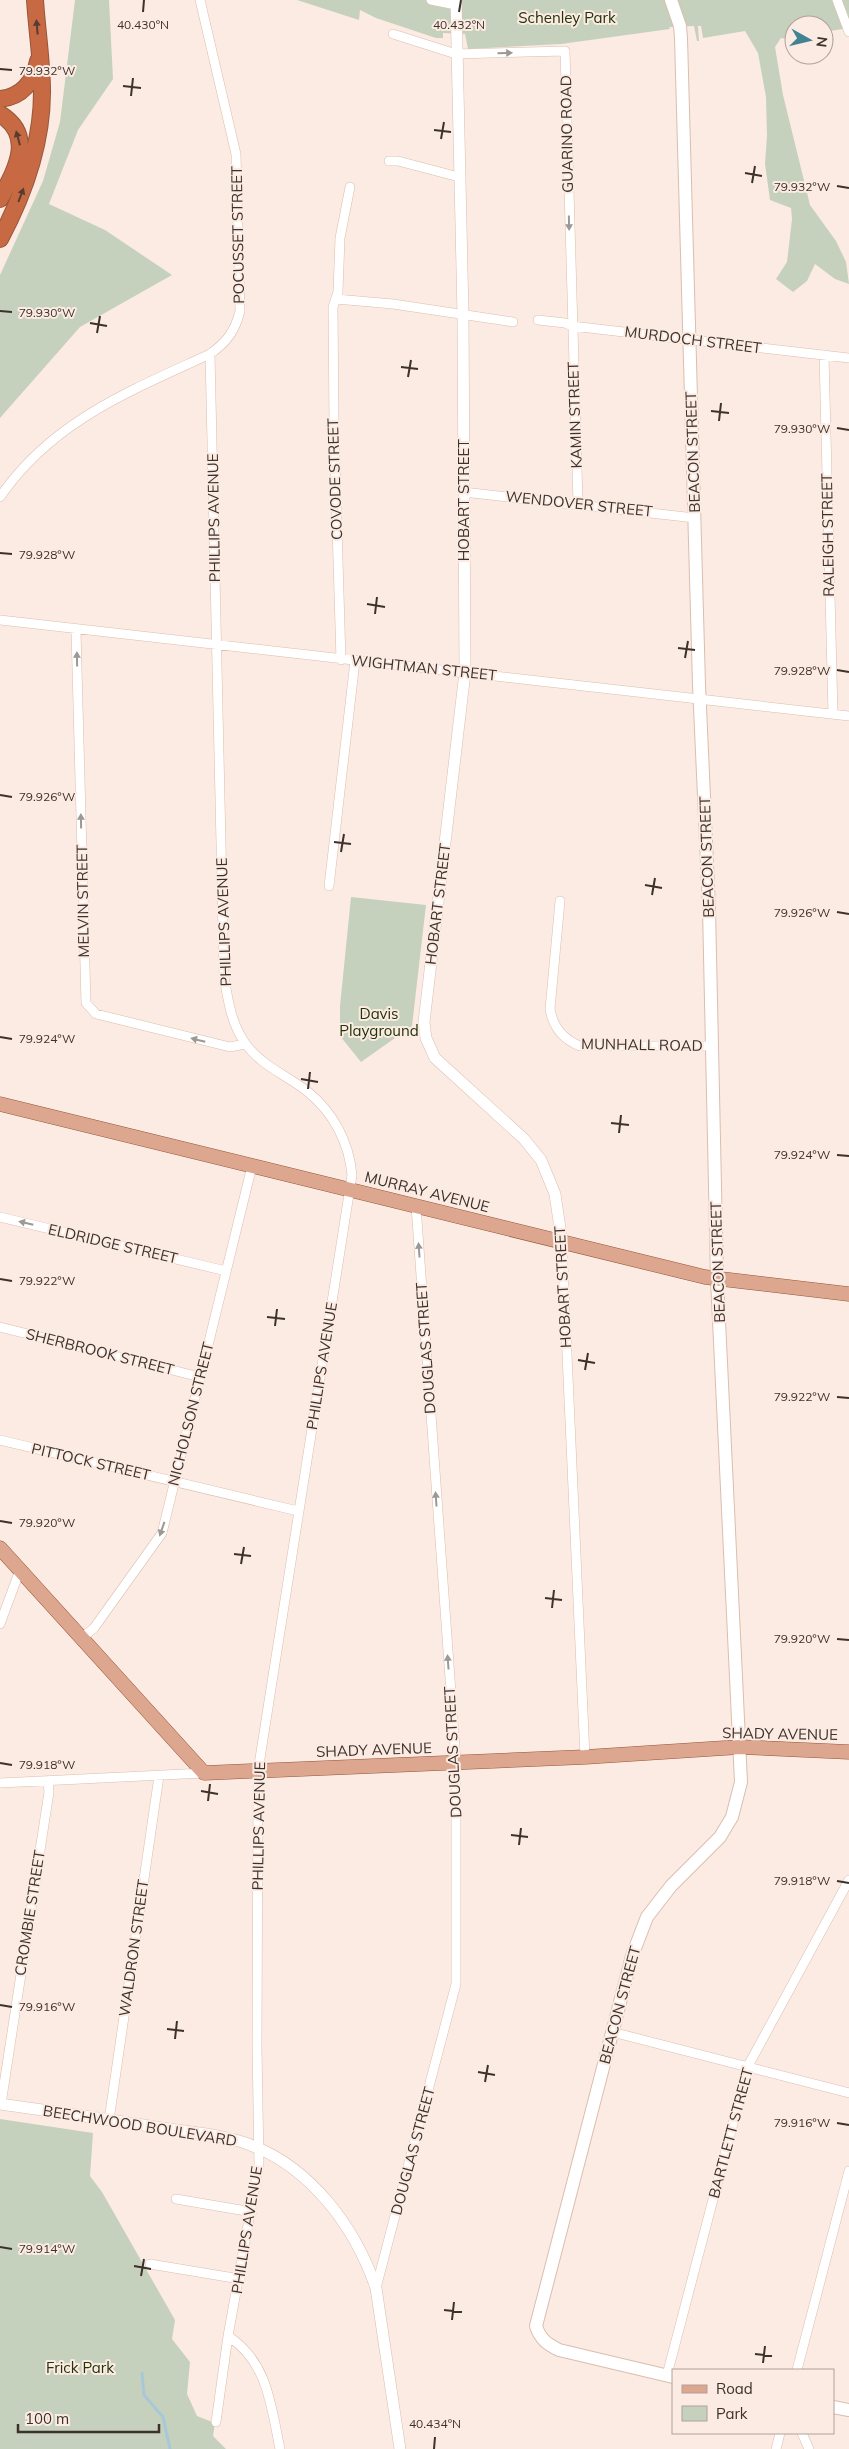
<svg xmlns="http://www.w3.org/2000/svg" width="849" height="2449" font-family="Mulish,sans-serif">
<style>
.green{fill:#c6d1bd}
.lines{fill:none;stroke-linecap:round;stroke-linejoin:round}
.stream{stroke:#a8c7d8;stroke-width:3}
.minor-casing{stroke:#dabeaf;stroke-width:10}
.tertiary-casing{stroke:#dabeaf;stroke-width:12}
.secondary-casing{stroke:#dabeaf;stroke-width:14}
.primary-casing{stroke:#96563b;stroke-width:15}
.motorway-casing{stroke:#96563b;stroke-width:18}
.minor{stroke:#fff;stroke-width:9}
.tertiary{stroke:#fff;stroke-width:11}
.secondary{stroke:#fff;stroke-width:12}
.primary{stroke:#dda68f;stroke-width:14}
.motorway{stroke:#c76a44;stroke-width:16}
.oneway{fill:#583c30}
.oneway2{fill:#9e9895}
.ticks{fill:none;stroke:#3c312b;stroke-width:2}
.labels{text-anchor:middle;stroke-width:4;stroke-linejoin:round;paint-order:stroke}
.park-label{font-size:15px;fill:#203408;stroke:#fcebe2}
.street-label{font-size:15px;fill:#3c312b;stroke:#fcebe2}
.ticks-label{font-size:12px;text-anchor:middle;fill:#3c312b;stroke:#fcebe2;stroke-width:4;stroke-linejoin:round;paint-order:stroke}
</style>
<rect width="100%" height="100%" fill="#fcebe2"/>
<path class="green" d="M75,0H109L113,79L78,130L49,204L105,230L172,275L80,327L0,418V275L43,181L60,122Z
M297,0H849V28L824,32V25H794V40L781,38L775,47L783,95L810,205L836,241L846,262L849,284L835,279L815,264L807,281L793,292L776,279L787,262L792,219L791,208L770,200L765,164L767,136L766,97L758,53L745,31L703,38L701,26H698L699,41H697L694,26L669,27L670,29L561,44L468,49L465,34L443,33V38H436L376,18L360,10L359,20Z
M351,897L426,905L412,1026L361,1062L340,1036V1006Z
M0,2119L93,2133L90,2176L102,2192L175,2320L172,2339L190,2362L187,2394L197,2416L215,2423L213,2436L226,2449H0Z"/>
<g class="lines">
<path class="stream" d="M142,2373L144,2395L163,2417L170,2449"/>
<defs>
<path id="minor" d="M431,0L456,5
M837,0L849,32
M393,34L456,54L565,51L578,503
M389,161H398L459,177
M336,299L393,304L513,322
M538,320L565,323L572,326L849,358
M210,354L224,977C228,1000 231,1023 245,1043C261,1066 287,1075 308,1092C334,1113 349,1143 352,1175L258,1771L257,2047L259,2164L228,2336L216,2422
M824,355L833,714
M463,492L695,518
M0,497C52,421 130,391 210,354C227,342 235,331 240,311L236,154L200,0
M0,620L849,716
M76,631L86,1003L96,1014L230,1047L245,1044
M341,660L334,426L333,307L338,292L340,238L350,187
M329,886L355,661
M560,901L550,1009C553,1027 562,1039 580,1046H712
M0,1217L226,1271
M562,1242L585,1757
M0,1327L200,1377
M0,1440L298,1511
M0,1624L20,1570
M82,1638L94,1628L162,1533L252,1166
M0,1783L204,1773
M612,2032L849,2093
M1,2104L49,1792L48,1781
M109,2120L159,1776
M176,2199L252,2212
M150,2264L240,2279
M376,2288L456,1984V1762L416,1206
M228,2336C268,2362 271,2406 280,2449
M797,2370L849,2171
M667,2375L748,2066L849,1880
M802,2433L809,2449
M776,2449L780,2433"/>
<path id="tertiary" d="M456,0L463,315L465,672L424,1022L426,1038L435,1058L524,1139L541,1160L555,1194L562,1242
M0,2104C54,2112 108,2119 162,2128C190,2132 221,2134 248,2144C311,2167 355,2227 376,2288L400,2449"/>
<path id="secondary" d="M671,0L680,26L681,38L699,685L709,908L717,1279L741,1782L732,1817L720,1837L671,1886L647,1917L632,1956L536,2326C540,2339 547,2344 559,2350L673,2377
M833,2407L849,2410"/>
<path id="primary" d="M0,1104L705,1277L849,1294
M0,1548L204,1773L585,1757L740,1747L849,1752"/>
<path id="motorway" d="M0,99C22,97 34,81 38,61
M0,114C36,136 15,171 0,199
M0,239C24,194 42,144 42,92C42,62 37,31 35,0"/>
</defs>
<use href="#minor" class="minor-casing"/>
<use href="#tertiary" class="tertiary-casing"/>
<use href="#secondary" class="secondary-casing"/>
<use href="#primary" class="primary-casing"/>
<use href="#motorway" class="motorway-casing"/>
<use href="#minor" class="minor"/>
<use href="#tertiary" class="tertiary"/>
<use href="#secondary" class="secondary"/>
<use href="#primary" class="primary"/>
<use href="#motorway" class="motorway"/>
</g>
<defs><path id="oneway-solid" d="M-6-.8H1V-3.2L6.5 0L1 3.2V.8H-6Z" transform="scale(1.25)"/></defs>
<g class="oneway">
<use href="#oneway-solid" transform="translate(37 27) rotate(-95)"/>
<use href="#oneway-solid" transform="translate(18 138) rotate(-105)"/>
<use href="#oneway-solid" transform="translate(21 195) rotate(-69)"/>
</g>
<g class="oneway2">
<use href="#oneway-solid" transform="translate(505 53) rotate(-2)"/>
<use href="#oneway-solid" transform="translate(569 223) rotate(89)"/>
<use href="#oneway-solid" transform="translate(77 659) rotate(-91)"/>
<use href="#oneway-solid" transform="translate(81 821) rotate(-91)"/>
<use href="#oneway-solid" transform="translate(198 1040) rotate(-166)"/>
<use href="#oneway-solid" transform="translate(26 1223) rotate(-167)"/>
<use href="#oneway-solid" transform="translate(419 1250) rotate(-94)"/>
<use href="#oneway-solid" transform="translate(436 1499) rotate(-94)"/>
<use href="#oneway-solid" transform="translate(162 1529) rotate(109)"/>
<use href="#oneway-solid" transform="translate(448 1662) rotate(-94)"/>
</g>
<path class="ticks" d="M143,12L144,0M459,12L461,0M0,69L12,70M123,86L141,88M131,96L133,78M434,130L451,132M441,139L444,122M745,173L762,176M752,183L755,166M837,186L849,188M0,311L12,312M90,323L107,326M97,333L100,316M401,367L418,369M408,377L411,360M711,411L729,413M719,421L721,403M837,428L849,430M0,553L12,554M367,604L385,607M375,614L377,597M678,648L695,650M685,658L688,641M837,670L849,672M0,795L12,797M334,842L351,844M341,852L344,834M645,885L662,888M652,895L655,878M837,912L849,914M0,1037L12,1039M301,1079L318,1082M308,1089L310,1072M611,1123L629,1125M619,1133L621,1115M837,1155L849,1156M0,1279L12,1281M267,1317L285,1319M275,1326L277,1309M578,1360L595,1363M585,1370L588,1353M837,1397L849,1398M0,1521L12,1523M234,1554L251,1556M241,1564L244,1547M545,1598L562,1600M552,1608L554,1590M837,1639L849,1640M0,1763L12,1765M201,1791L218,1794M208,1801L210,1784M511,1835L528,1837M519,1845L521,1828M837,1881L849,1883M0,2005L12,2007M167,2029L184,2031M175,2039L177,2021M478,2072L495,2075M485,2082L488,2065M837,2123L849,2125M0,2247L12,2249M134,2266L151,2269M141,2276L144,2259M444,2310L462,2312M452,2320L454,2302M755,2354L772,2356M763,2363L765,2346M434,2449L435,2437"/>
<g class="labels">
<g class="park-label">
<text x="567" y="23">Schenley Park</text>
<text x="379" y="1019">Davis<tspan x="379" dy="17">Playground</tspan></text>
<text x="80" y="2373">Frick Park</text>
</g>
<g class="street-label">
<text transform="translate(567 134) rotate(-91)" y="5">GUARINO ROAD</text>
<text transform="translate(238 235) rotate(-91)" y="5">POCUSSET STREET</text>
<text transform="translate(693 340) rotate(7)" y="5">MURDOCH STREET</text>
<text transform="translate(575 415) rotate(-92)" y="5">KAMIN STREET</text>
<text transform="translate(693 452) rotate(-92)" y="5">BEACON STREET</text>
<text transform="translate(335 479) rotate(-92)" y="5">COVODE STREET</text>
<text transform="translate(464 500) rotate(-90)" y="5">HOBART STREET</text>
<text transform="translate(579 504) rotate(6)" y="5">WENDOVER STREET</text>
<text transform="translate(214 518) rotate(-91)" y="5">PHILLIPS AVENUE</text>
<text transform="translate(828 535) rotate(-91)" y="5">RALEIGH STREET</text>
<text transform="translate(424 668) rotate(6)" y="5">WIGHTMAN STREET</text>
<text transform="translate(707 857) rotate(-92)" y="5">BEACON STREET</text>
<text transform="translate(83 901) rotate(-91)" y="5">MELVIN STREET</text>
<text transform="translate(438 904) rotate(-83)" y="5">HOBART STREET</text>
<text transform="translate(224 922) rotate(-92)" y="5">PHILLIPS AVENUE</text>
<text transform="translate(642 1045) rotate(1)" y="5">MUNHALL ROAD</text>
<text transform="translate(427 1192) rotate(14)" y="5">MURRAY AVENUE</text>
<text transform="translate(113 1244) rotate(13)" y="5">ELDRIDGE STREET</text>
<text transform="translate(718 1262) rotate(-92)" y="5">BEACON STREET</text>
<text transform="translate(563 1287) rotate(-93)" y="5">HOBART STREET</text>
<text transform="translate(426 1348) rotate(-94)" y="5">DOUGLAS STREET</text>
<text transform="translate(100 1352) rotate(14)" y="5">SHERBROOK STREET</text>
<text transform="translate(322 1366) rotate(-81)" y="5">PHILLIPS AVENUE</text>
<text transform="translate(191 1414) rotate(-76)" y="5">NICHOLSON STREET</text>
<text transform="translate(91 1462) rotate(13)" y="5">PITTOCK STREET</text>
<text transform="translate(780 1734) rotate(1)" y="5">SHADY AVENUE</text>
<text transform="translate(374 1750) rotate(-2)" y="5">SHADY AVENUE</text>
<text transform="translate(453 1752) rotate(-93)" y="5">DOUGLAS STREET</text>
<text transform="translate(259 1826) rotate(-89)" y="5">PHILLIPS AVENUE</text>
<text transform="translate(30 1913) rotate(-81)" y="5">CROMBIE STREET</text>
<text transform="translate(134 1948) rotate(-82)" y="5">WALDRON STREET</text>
<text transform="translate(620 2005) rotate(-75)" y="5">BEACON STREET</text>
<text transform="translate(140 2126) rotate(9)" y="5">BEECHWOOD BOULEVARD</text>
<text transform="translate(731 2133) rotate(-75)" y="5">BARTLETT STREET</text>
<text transform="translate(413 2151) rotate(-75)" y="5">DOUGLAS STREET</text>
<text transform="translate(247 2230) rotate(-81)" y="5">PHILLIPS AVENUE</text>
</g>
</g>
<g class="ticks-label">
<text x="143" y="29">40.430°N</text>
<text x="459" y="29">40.432°N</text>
<text x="47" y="75">79.932°W</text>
<text x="802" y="191">79.932°W</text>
<text x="47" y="317">79.930°W</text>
<text x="802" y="433">79.930°W</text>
<text x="47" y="559">79.928°W</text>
<text x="802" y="675">79.928°W</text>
<text x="47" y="801">79.926°W</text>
<text x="802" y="917">79.926°W</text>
<text x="47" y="1043">79.924°W</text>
<text x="802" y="1159">79.924°W</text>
<text x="47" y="1285">79.922°W</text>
<text x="802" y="1401">79.922°W</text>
<text x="47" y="1527">79.920°W</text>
<text x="802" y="1643">79.920°W</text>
<text x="47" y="1769">79.918°W</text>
<text x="802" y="1885">79.918°W</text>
<text x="47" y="2011">79.916°W</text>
<text x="802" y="2127">79.916°W</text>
<text x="47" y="2253">79.914°W</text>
<text x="435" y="2428">40.434°N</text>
</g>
<rect x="672" y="2369" width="162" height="65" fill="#fcebe2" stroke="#afa199"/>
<rect x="682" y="2385" width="25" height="8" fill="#dda68f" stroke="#afa199"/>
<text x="716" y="2394" font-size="15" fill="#3c312b">Road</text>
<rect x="682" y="2406" width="25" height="15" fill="#c6d1bd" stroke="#afa199"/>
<text x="716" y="2419" font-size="15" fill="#3c312b">Park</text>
<g transform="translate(809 40) rotate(98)"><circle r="24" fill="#fcebe2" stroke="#afa199"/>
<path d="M0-4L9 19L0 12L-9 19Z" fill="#408493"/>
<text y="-8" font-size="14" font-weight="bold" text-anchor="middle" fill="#3c312b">N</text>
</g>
<path d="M18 2424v8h141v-8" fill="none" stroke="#3c312b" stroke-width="2.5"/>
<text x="25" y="2424" font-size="15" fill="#3c312b" stroke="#fcebe2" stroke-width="4" paint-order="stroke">100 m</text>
</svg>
